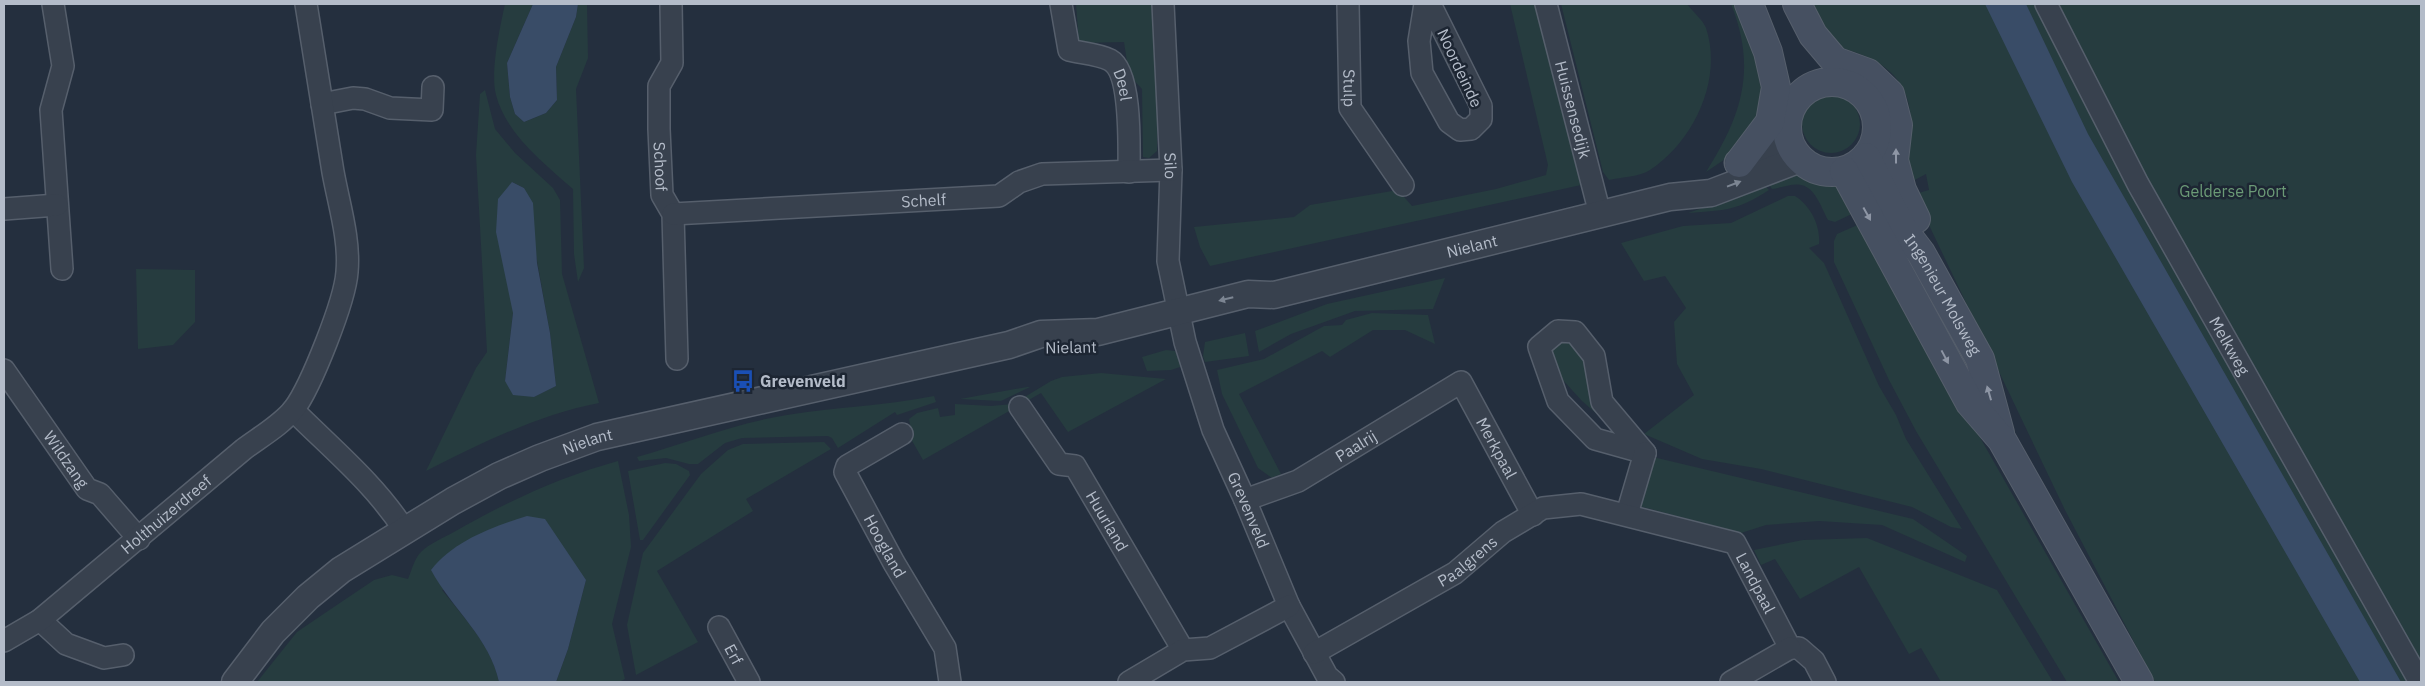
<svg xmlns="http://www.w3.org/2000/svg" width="2425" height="686" font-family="'IBM Plex Sans',sans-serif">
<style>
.green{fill:#263c3f;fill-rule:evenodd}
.water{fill:#394c67}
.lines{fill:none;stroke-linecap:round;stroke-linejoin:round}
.minor-casing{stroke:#565f6c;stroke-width:24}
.tertiary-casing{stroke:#565f6c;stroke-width:29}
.secondary-casing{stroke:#565f6c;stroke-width:30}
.minor{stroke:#38414e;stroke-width:21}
.tertiary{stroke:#38414e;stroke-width:26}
.secondary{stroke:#465061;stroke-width:28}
.oneway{fill:#8e96a5}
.oneway2{fill:#7c8592}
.labels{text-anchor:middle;stroke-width:5;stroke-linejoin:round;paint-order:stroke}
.street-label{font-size:16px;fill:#b4bcc9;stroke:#1d2633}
.park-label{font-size:16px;fill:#6b9a76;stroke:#1d2633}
.poi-label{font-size:16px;font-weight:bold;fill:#b4bcc9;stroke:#1d2633;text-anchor:start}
</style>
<rect width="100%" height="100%" fill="#242f3e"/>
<path class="green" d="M505,4H533L507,63L510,97L515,114L524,122L546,113L557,100L556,67L576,17L578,4H587L588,58L576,89L584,268L578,282L574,254L573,189C545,164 506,134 496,95C490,72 500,27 505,4Z
M1076,4H1153L1158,80L1157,151L1149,158L1143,157L1142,89L1129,75L1124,42L1079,43Z
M1510,4H1537L1568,110L1581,185L1210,266L1200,247L1194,227L1294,217L1310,205L1398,190L1412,206L1496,189L1546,175L1548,165Z
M1561,4H1687C1692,11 1703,20 1706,28C1723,79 1694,141 1650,170C1640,177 1621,177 1609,180L1603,172Z
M1731,4H1740L1764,59L1763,109L1734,153L1706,172C1742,115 1757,69 1731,4Z
M1808,4H2421V682H2155L2065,510L1917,200L1915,194L1929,190L1926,174L1909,183C1905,169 1910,154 1911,138C1915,78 1885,59 1831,45Z
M485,90L495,129L515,153L553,188L560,200L562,274L599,403C538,415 481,443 426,471L476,368L487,352L476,155L480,94ZM512,182L524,188L550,333L556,386L534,397L505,381L513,313Z
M1802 124a29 29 0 1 1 58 0a29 29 0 1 1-58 0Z
M1789,174L1807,175L1820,181L1833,183L1845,193L1858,211L1835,222L1828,220C1822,209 1815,187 1801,185C1793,183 1780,188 1772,189L1767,182Z
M1765,186L1769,190C1736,211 1727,210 1688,213Z
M1788,196H1795C1810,205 1821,226 1819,244L1809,248L1824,263L1879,386L1896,415L1906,439L1962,529L1951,527L1912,507L1761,469L1702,459L1644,434L1694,395L1677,364L1674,322L1686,308L1665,276L1644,281L1621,243L1683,226L1731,223Z
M1862,223L1953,390L2119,682H2067L1916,431L1889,380L1834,262V241L1837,234Z
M136,269L195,270V322L173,345L138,349Z
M1445,278L1433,309L1355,311L1291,334L1259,352L1255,331L1327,304Z
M1372,313L1428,315L1435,344L1405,330H1373L1330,357L1322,351L1239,394L1281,474L1272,478L1258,468L1222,394L1217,370L1264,359L1324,326L1342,325L1346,320Z
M1245,333L1249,356L1205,362L1203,356L1205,342Z
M1581,336L1607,423L1582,401L1552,368L1543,342Z
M1166,350L1175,351L1183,366L1171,370L1147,371L1142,357Z
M1101,373L1166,379L1068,432L1041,393L923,460L907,432L911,429L909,419L917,413L938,408L940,417L955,415V404L991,406L1013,404L1051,381L1062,377Z
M1030,387L1001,401L960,399L1027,387Z
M934,396L936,402L897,415L895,412L838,448L832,438L828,436L742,438L725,443L698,464H689L666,458L639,461L637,457C686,443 736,423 787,415C836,407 885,406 934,396Z
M824,442L831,449L746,499L753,511L657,571L698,642L636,675L627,625L643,553L701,474L728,450L743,444Z
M1653,457L1913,519L1967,556L1965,562L1882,525L1819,521L1766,525L1741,533L1639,506Z
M618,461L629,515L631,547L612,624L625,679L619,682H556L568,649L586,580L442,590C464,618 492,646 499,682H257L297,632L322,615L374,580L392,575L408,579C412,570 414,559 421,552C429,544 443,538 454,532C506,502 560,477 618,461Z
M665,463L676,464L689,471L690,475L643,540H640L628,471Z
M1867,538L1997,590L2053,682H1941L1921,648L1909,654L1859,567L1800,599L1775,559L1761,565L1754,550L1803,540Z"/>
<path class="water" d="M533,4H578L576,17L556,67L557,100L546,113L524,122L515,114L510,97L507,63Z
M1985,4H2026L2088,134L2401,682H2360L2072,182Z
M512,182L524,188L533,203L537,263L550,333L556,386L534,397L513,395L505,381L513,313L496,232L498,199Z
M527,516L545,519L586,580L568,649L556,682H499C490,638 452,609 431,570C454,541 492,527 527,516Z"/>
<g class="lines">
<defs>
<g id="minor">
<path d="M53,4L63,66L51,110L62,269"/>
<path id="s1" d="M671,4L672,63L659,86V129L662,195L673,214L677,359"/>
<path id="s2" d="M1061,4L1069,50C1081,53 1099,54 1110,60C1132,72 1129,149 1129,172"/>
<path id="s3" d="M1163,4L1171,170L1168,261L1185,342L1213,430L1245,500L1289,606L1327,676L1334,682"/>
<path id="s4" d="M1348,4L1350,108L1403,185"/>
<path d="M1425,4L1419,41L1422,73L1449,122L1460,130L1471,129L1481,119V106L1430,4"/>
<path id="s5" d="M1546,4L1600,214"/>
<path id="s6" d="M2046,4L2138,184L2420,682"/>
<path d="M322,104L353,98L365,99L390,108L432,110L433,87"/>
<path d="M4,209L57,205"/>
<path id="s7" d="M673,214L999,196L1019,182L1042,174L1171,170"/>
<path d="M1558,331L1575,332L1594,356L1602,402L1645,453L1595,439L1558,401L1539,347Z"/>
<path id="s8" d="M4,370L87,489L100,494L139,539"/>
<path id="s9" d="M1020,407L1059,464L1075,466L1183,650"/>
<path d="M293,410C332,449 375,484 405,531"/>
<path id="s10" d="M902,434L847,466L845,472L894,563L945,648L950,682"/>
<path id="s11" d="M1245,500L1298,481L1461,382L1533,515"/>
<path d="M1627,514L1645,453"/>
<path d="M40,620L66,644L104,658L123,655"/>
<path id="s12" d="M719,627L749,682"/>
<path id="s13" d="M4,641L40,620L244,449C260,437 281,425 294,409C311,386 345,301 347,272C350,239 339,205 333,172C324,116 315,60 306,4"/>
<path id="s14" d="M1314,653L1455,573L1503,532L1543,508L1581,504L1735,543L1790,648H1799L1814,661L1825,682"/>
<path d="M1129,682L1183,650L1210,648L1289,606"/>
<path d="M1731,682L1790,648"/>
</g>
<g id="tertiary">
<path d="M1738,163L1787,136"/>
<path id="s15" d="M235,682L273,632L308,597L341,570L453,501L499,476L540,458L597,437L1009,345L1041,334L1098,332L1248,294L1274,295L1670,197L1711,193L1800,159"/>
</g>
<g id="secondary">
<path d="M1797,4L1813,35L1835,61L1868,73L1890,94L1898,125L1894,160L1902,190L1916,219"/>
<circle cx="1832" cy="127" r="45"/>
<path id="s16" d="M1866,157L1902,228L1921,253L1980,359L2000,433"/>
<path d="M1739,163L1770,122L1776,87L1768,52L1749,4"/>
<path d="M1844,171L1970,403L2002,440L2139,682"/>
</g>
</defs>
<use href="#minor" class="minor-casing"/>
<use href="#tertiary" class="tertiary-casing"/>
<use href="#secondary" class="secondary-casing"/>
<use href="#minor" class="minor"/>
<use href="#tertiary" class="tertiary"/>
<use href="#secondary" class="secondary"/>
</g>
<defs><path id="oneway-solid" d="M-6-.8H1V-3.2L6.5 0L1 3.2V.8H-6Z" transform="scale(1.25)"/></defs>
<g class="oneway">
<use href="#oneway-solid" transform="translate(1896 156) rotate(-90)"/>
<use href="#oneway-solid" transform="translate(1867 214) rotate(61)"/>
<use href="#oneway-solid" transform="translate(1945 357) rotate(62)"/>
<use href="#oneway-solid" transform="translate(1989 393) rotate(-106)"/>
</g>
<g class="oneway2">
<use href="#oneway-solid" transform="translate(1734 184) rotate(-21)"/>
<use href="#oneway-solid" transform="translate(1226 299) rotate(166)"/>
</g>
<defs>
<symbol id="bus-bare" viewBox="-9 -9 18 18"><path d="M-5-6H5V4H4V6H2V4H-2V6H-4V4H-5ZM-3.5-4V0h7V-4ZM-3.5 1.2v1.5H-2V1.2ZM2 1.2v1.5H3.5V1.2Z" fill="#1a4fb4" stroke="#1d2633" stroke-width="2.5" paint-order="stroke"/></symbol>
</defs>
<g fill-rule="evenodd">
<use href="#bus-bare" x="727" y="365" width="32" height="32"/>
</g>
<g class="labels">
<g class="street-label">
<text transform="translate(1460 68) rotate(65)" y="6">Noordeinde</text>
<text dy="6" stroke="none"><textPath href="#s2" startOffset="118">Deel</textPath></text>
<text dy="6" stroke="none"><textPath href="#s4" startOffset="84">Stulp</textPath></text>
<text dy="6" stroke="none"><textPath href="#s5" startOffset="109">Huissensedijk</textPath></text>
<text dy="6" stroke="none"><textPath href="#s1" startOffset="166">Schoof</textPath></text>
<text dy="6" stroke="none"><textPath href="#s3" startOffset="162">Silo</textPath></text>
<text dy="6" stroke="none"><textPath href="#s7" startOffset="251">Schelf</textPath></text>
<text dy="6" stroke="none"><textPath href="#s15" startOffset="1342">Nielant</textPath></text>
<text dy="6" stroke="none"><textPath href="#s16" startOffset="158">Ingenieur Molsweg</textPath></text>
<text dy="6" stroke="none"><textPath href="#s6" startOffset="388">Melkweg</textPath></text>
<text transform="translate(1071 347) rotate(-1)" y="6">Nielant</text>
<text dy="6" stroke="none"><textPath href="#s15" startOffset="434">Nielant</textPath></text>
<text dy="6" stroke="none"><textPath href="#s11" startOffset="124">Paalrij</textPath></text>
<text dy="6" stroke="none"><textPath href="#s11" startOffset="322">Merkpaal</textPath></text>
<text dy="6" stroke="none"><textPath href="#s8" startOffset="109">Wildzang</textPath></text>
<text dy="6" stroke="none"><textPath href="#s3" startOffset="520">Grevenveld</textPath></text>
<text dy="6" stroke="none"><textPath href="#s13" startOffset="206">Holthuizerdreef</textPath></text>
<text dy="6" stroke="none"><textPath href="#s9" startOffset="149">Huurland</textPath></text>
<text dy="6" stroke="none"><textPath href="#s10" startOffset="154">Hoogland</textPath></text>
<text dy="6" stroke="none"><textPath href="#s14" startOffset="179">Paalgrens</textPath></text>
<text dy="6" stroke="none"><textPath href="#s14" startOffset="514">Landpaal</textPath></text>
<text dy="6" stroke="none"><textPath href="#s12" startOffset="31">Erf</textPath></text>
</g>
<g class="park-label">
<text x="2233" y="197">Gelderse Poort</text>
</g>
<g class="poi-label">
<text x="760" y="387">Grevenveld</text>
</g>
</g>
<rect width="2425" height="686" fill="none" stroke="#b4bcc9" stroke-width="10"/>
</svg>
